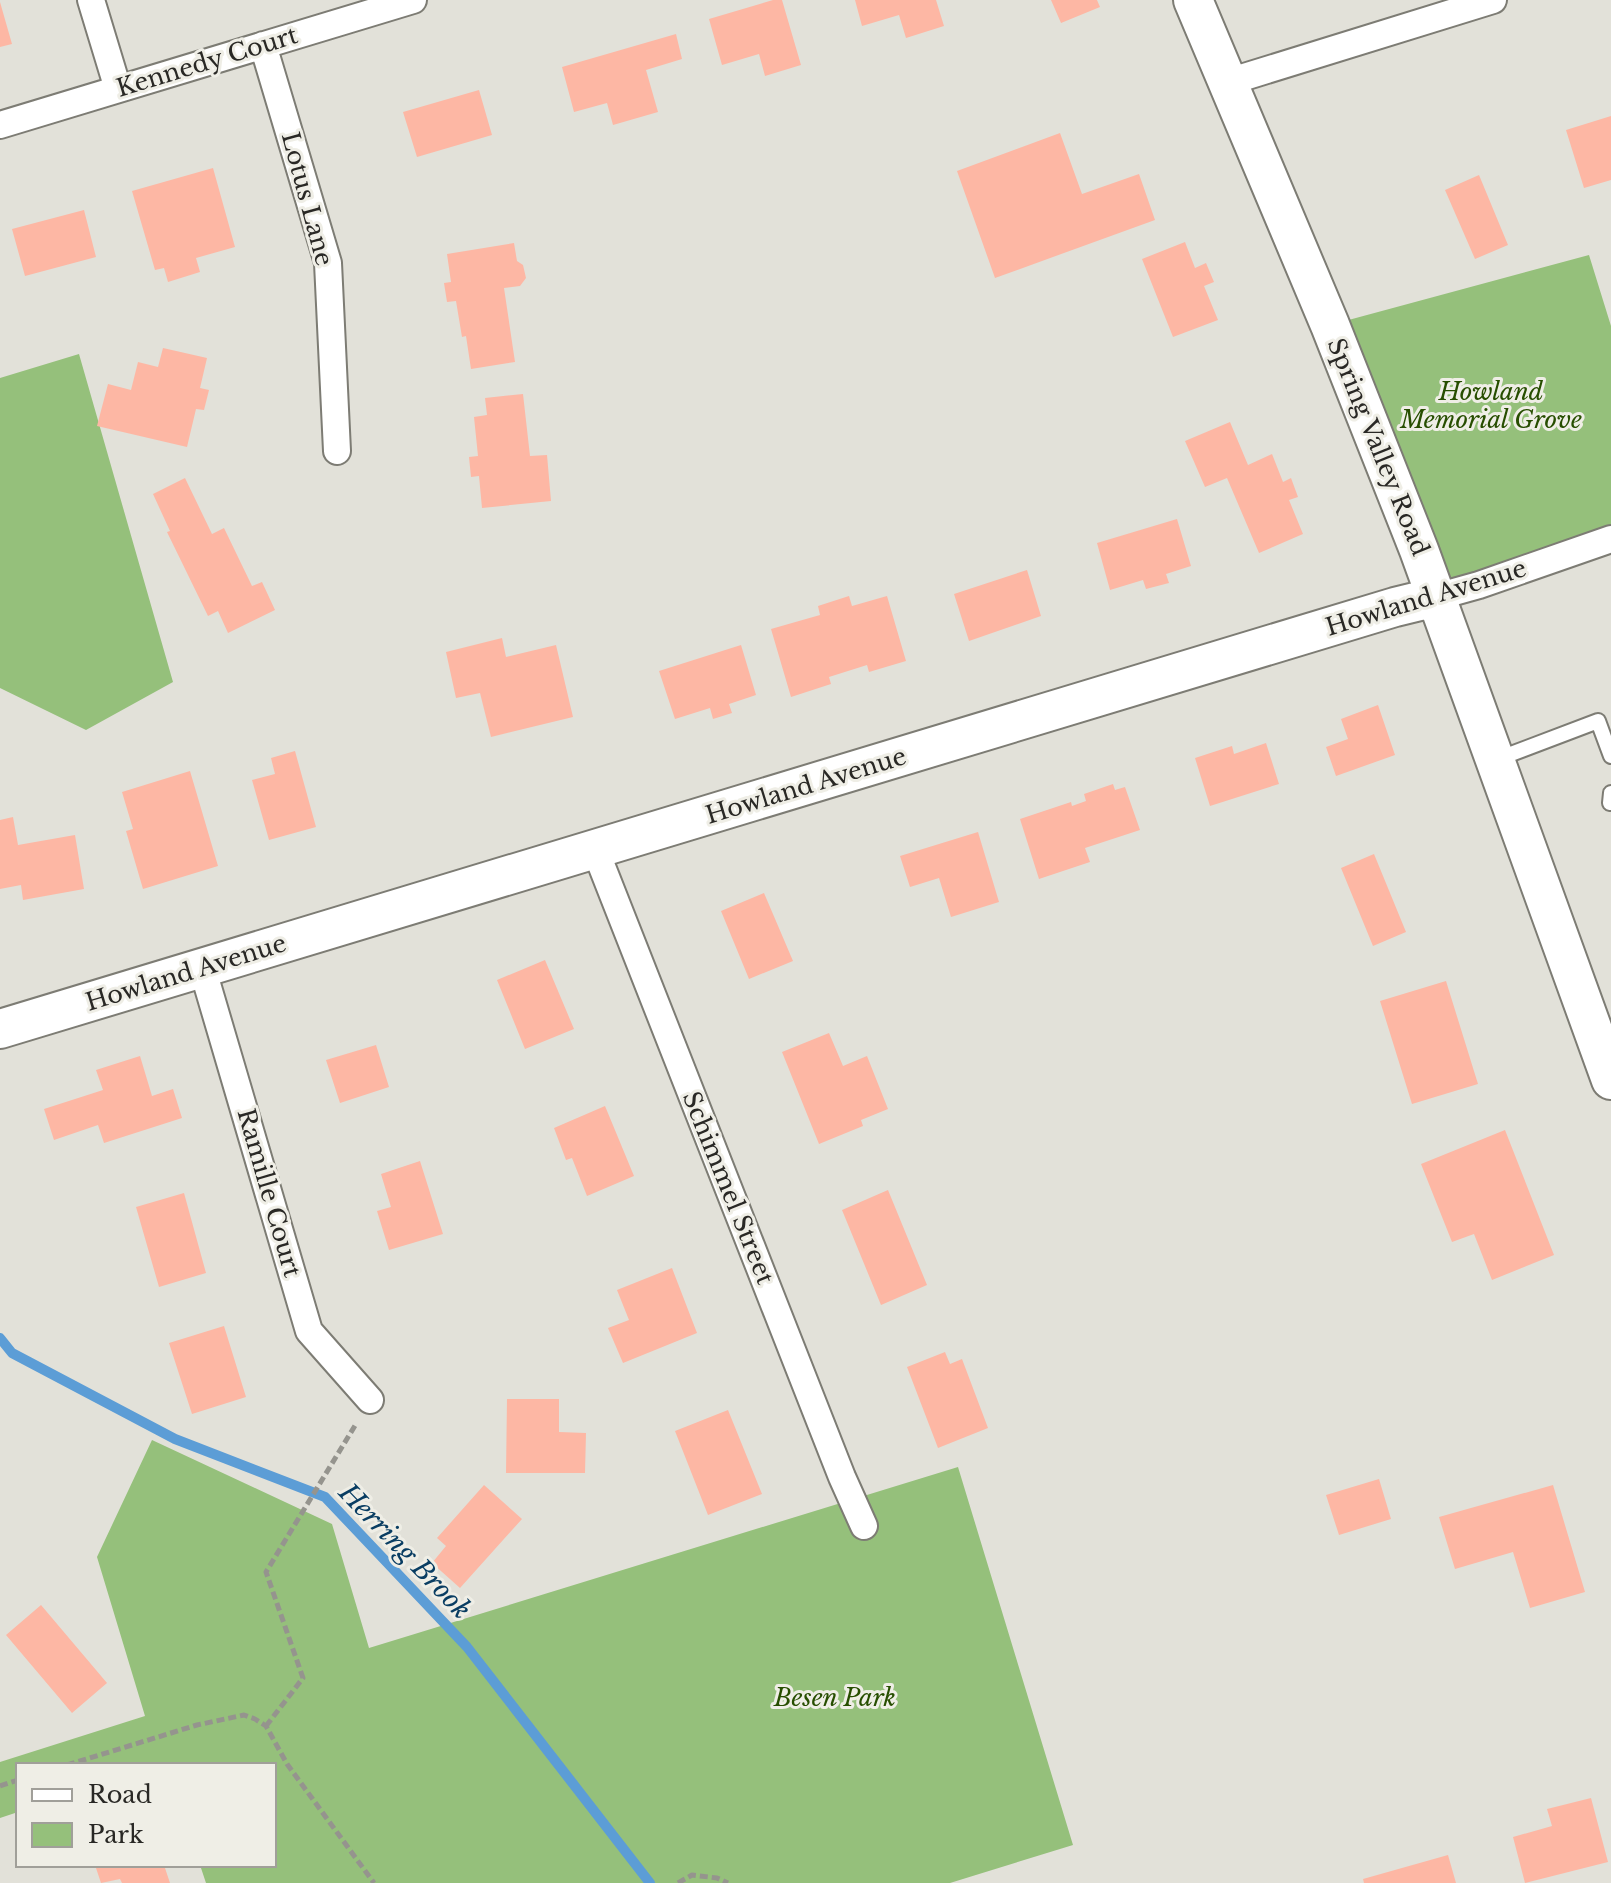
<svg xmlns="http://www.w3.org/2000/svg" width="1611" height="1883" font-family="'Libre Baskerville',serif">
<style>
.green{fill:#95c07b}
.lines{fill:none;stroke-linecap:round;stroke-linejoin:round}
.stream{stroke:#5c9dd6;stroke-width:10}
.building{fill:#fdb7a4}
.lane-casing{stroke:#7d7c74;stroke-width:18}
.street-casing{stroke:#7d7c74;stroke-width:30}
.secondary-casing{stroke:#7d7c74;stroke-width:42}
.path{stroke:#95948e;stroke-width:5;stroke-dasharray:8 4;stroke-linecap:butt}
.lane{stroke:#fff;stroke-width:14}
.street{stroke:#fff;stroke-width:26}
.secondary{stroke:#fff;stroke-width:38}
.labels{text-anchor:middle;stroke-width:6;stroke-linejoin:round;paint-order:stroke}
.street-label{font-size:24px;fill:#292825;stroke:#efeee6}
.park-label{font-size:24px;font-style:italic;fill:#274e00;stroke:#efeee6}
.water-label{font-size:26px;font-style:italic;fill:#093d62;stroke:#efeee6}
</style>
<rect width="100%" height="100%" fill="#e2e1d9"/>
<path class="green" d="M1589,255L1611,326V539L1436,597L1330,325Z
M79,354L173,682L86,730L0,688V378Z
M152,1440L332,1524L369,1648L958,1467L1073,1845L950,1883H206L200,1865H274V1765H18V1812L0,1818V1762L145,1716L97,1557Z"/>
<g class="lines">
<path class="stream" d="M0,1338L12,1353L175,1439L325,1497L467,1647L650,1883"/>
</g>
<path class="building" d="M773,0H782L801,65L765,76L759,54L722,65L709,19Z
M855,0H936L944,26L906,38L899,15L862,26Z
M1051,0H1097L1100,7L1061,23Z
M0,2L12,44L0,47Z
M676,34L682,59L646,70L658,112L613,125L607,103L574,112L562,67Z
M479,90L492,135L417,157L403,112Z
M1611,116V180L1584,188L1566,130Z
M1060,133L1082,194L1139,174L1155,220L995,278L957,171Z
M213,168L235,247L196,258L200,272L168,282L164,268L155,270L132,191Z
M1479,175L1508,245L1475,259L1445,190Z
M84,210L96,257L25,276L12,229Z
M1185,242L1195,268L1206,263L1214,282L1204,286L1218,320L1173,337L1142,259Z
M514,243L517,261L523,265L526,278L520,286L504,288L515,362L471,369L466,336L462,337L456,301L447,302L444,283L451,282L447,254Z
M163,348L207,358L200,388L209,390L204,410L196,409L187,447L97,426L108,384L131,390L138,362L158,367Z
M523,394L530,456L547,455L551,501L482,508L479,476L471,477L469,457L478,456L474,417L487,415L485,398Z
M1230,422L1248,465L1272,454L1283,482L1291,478L1298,497L1289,500L1303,534L1259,553L1227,478L1205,487L1185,441Z
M185,478L212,534L224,528L252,586L262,582L275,610L228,633L218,611L208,616L167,532L170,531L153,494Z
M1177,519L1191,566L1166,574L1169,583L1146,589L1143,580L1110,590L1097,543Z
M1027,570L1041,616L969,641L954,594Z
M849,596L852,606L887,596L906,661L869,672L867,665L829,677L831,684L791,697L771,629L820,615L818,606Z
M502,638L506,657L556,645L573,717L491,737L480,693L456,698L446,652Z
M741,645L756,695L729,704L732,713L713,719L710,708L675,719L659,671Z
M1378,705L1395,755L1336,776L1326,747L1348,739L1341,719Z
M1266,743L1279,784L1210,806L1195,758L1232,746L1234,754Z
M295,751L316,827L269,840L252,780L275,774L271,758Z
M190,771L218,866L143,889L126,831L133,829L122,792Z
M1113,784L1115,790L1125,787L1140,830L1085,848L1090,862L1039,879L1020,819L1071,802L1072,806L1086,801L1084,794Z
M13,817L18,845L75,835L84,889L23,900L21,885L0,889V820Z
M978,832L999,902L951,917L939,878L910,887L900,856Z
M1374,854L1406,932L1373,946L1341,868Z
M764,893L793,961L749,979L721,911Z
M545,960L574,1029L525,1049L497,980Z
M1446,981L1478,1084L1412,1104L1380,1001Z
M829,1033L843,1066L867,1056L888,1109L861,1120L863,1126L819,1144L782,1052Z
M376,1045L389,1087L340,1103L326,1060Z
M140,1056L152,1096L173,1089L182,1118L104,1143L98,1125L54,1140L44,1109L103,1090L96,1070Z
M605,1106L634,1176L587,1196L572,1158L566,1160L554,1128Z
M1505,1130L1554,1255L1492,1280L1474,1234L1452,1242L1421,1164Z
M420,1161L443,1234L389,1250L377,1211L391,1207L381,1174Z
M888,1190L927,1285L881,1305L842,1210Z
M184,1193L206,1273L159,1287L136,1207Z
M672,1268L697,1333L623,1363L608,1328L629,1320L617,1290Z
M224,1326L246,1397L192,1414L169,1343Z
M945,1352L950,1364L962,1359L988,1428L938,1448L907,1367Z
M507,1399H559V1432L586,1433L585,1473H506Z
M728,1410L762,1494L708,1515L675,1431Z
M1379,1479L1391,1519L1339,1535L1326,1495Z
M484,1485L522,1519L460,1588L432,1563L446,1546L437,1538Z
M1553,1485L1585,1592L1530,1608L1513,1552L1455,1569L1439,1517Z
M41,1605L107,1683L72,1713L6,1635Z
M1591,1798L1608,1862L1525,1883L1513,1837L1552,1826L1547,1809Z
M1448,1855L1456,1883H1364L1363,1879Z
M95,1865H164L170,1883H122L120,1879L101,1883Z"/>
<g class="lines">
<defs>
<path id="lane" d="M1495,760L1598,721L1611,756
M1610,803L1611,793"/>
<path id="street" d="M91,0L118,89
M263,45L328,263L337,451
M1228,82L1493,0
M0,125L413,0
M1436,597L1479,585L1611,539
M595,849L842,1477L864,1526
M202,967L309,1331L370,1400"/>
<path id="secondary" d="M1193,0L1330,325L1419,550L1611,1080
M0,1029L1395,607L1436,597"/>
</defs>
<use href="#lane" class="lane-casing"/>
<use href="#street" class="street-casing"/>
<use href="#secondary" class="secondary-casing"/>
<path class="path" d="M266,1726L303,1678L266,1572L356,1424
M67,1765L197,1725L244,1715L255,1719L266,1726L287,1764L374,1883
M0,1786L18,1780
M678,1883L692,1875L717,1878L728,1883"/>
<use href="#lane" class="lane"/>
<use href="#street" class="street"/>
<use href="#secondary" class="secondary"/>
</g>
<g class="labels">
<g class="street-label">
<text transform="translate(207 62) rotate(-17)" y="8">Kennedy Court</text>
<text transform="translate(307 199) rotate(75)" y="8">Lotus Lane</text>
<text transform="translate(1378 447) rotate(68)" y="8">Spring Valley Road</text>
<text transform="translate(1426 598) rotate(-17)" y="8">Howland Avenue</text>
<text transform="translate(806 786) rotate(-17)" y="8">Howland Avenue</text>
<text transform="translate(186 973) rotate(-17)" y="8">Howland Avenue</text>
<text transform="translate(728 1188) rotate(68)" y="8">Schimmel Street</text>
<text transform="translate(269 1193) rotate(74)" y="8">Ramille Court</text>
</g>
<g class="park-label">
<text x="1491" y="400">Howland<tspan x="1491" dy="28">Memorial Grove</tspan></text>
<text x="835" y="1706">Besen Park</text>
</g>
<g class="water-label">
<text transform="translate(405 1551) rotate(46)" y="9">Herring Brook</text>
</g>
</g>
<rect x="16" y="1763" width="260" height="104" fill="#efeee6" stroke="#a09f99" stroke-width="2"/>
<rect x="32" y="1789" width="40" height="12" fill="#ffffff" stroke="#a09f99" stroke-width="2"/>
<text x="88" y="1803" font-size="24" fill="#292825">Road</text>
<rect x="32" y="1823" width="40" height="24" fill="#95c07b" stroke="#a09f99" stroke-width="2"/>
<text x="88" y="1843" font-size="24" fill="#292825">Park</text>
</svg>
